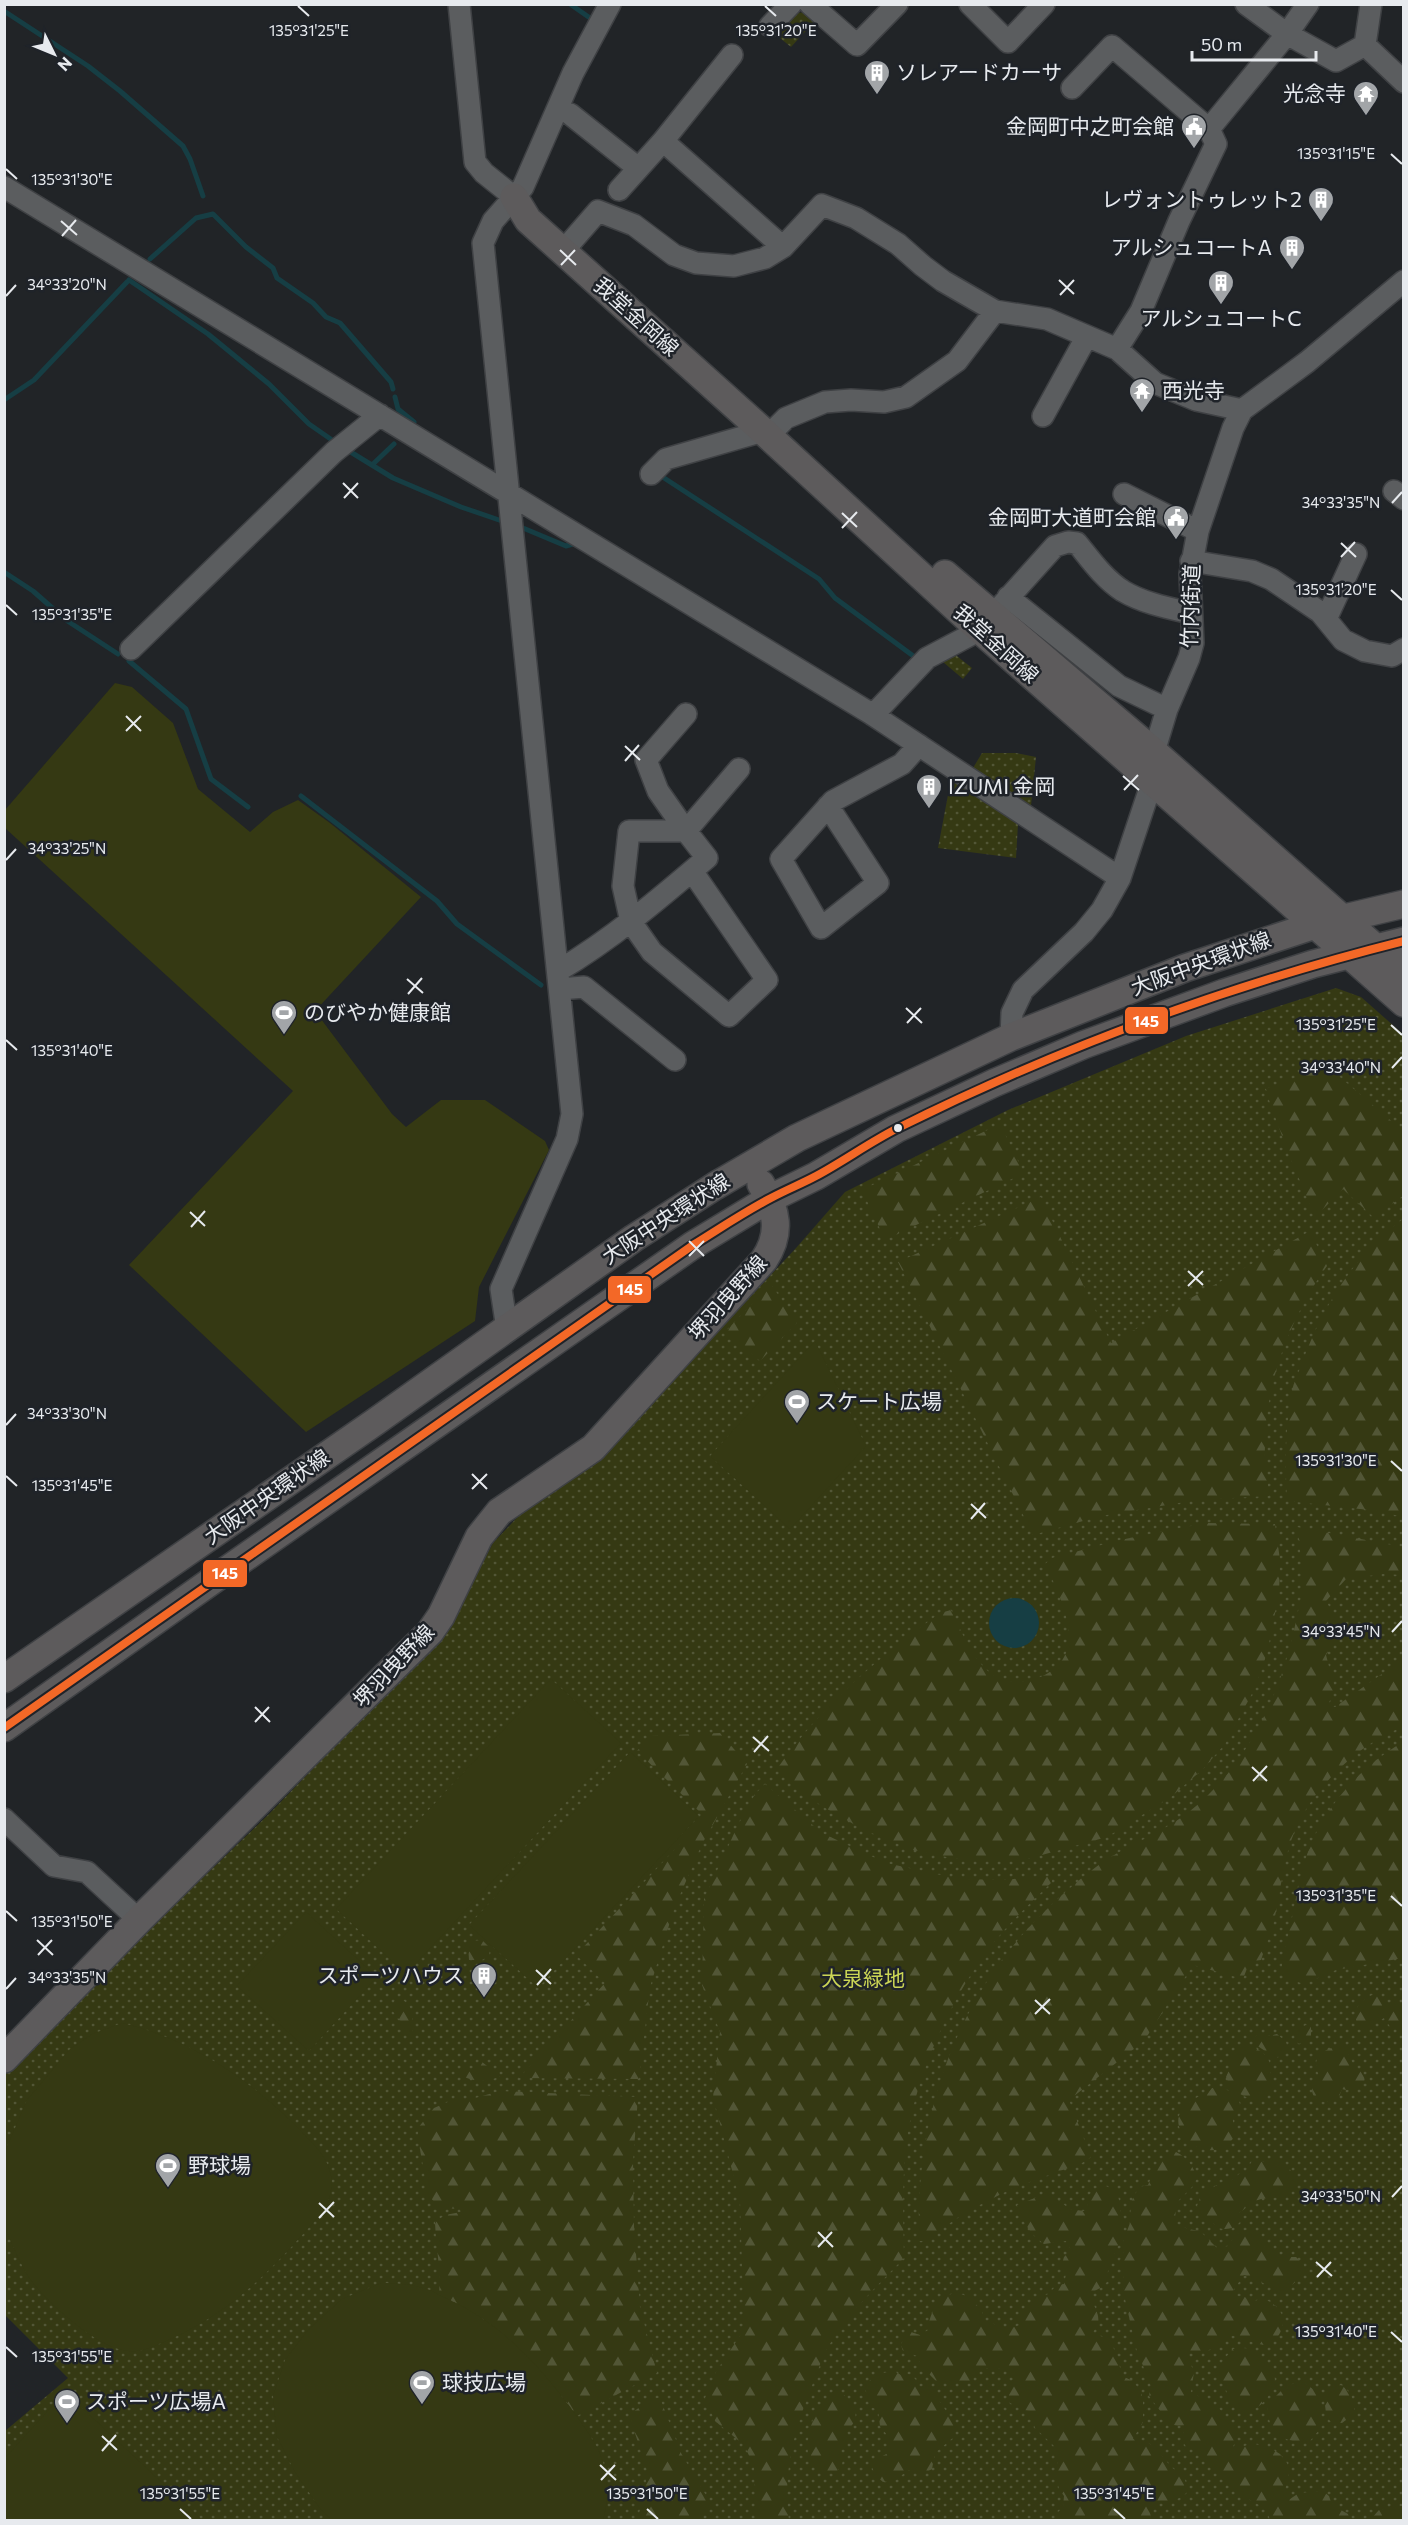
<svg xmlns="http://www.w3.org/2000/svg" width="1408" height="2525" font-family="Commissioner,'Noto Sans JP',sans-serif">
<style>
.grass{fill:url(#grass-dots)}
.forest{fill:url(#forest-firs)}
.pitch{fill:#353913}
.water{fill:#163e44}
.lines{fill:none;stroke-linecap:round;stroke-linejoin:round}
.stream{stroke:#163e44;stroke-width:5}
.minor-casing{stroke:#3f4144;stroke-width:24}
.major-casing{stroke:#3f4144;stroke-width:30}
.minor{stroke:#5b5d5f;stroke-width:21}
.major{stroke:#5d5b5c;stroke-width:27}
.bus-1-casing{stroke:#1f2329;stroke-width:12}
.bus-1{stroke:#f36827;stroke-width:8}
.ticks{fill:none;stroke:#e7eaee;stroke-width:2}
.bus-dot{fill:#e7eaee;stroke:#1f2329;stroke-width:2}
.labels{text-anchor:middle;stroke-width:5;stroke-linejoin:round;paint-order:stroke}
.poi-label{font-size:21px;fill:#e7eaee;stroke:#1f2329;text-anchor:start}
.street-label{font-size:21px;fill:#e7eaee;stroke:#1f2329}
.park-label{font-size:21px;fill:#cbd555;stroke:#1f2329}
.ticks-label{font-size:15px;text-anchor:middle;fill:#e7eaee;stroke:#1f2329;stroke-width:5;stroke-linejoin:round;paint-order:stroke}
.line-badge{stroke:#1f2329;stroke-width:2}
.badge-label{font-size:16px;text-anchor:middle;font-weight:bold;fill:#fff}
</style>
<defs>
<pattern id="grass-dots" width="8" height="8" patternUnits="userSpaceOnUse" patternTransform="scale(1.5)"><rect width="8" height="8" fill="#353913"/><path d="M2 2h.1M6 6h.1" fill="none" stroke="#525636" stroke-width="1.8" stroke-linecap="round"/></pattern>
<pattern id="forest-firs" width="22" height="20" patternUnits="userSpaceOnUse" patternTransform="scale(1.5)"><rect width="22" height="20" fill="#353913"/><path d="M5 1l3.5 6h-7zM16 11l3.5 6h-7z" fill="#525636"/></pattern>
</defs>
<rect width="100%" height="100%" fill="#212427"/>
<path class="grass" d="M806,12L816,20L791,47L775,34L798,13Z
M948,649L972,668L963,679L936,656Z
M982,753H1016L1036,757L1031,806L973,768Z
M951,779L1018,824L1016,858L938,848Z
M1336,988L1361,997L1403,1034V2520H5V2431L68,2378L5,2315V2068L270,1813L448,1629L493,1543L530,1504L607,1451L796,1248L845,1192L1008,1110L1186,1036Z"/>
<path class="forest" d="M1327,1066L1403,1131V1196L1373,1217L1343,1189L1315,1217L1289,1155L1265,1089Z
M1000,1124L1024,1173L885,1240L862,1190Z
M1041,1197L1111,1343L1310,1231L1327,1266C1291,1316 1265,1383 1265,1446C1264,1462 1268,1480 1269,1496L1197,1500L1101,1516L1033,1535L898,1262Z
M1403,1219V1517L1378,1511L1287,1501C1285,1466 1285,1432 1291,1397C1292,1386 1297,1376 1301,1366C1321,1309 1354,1255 1403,1219Z
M771,1284L797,1323L760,1361L725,1332Z
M1206,1523L1275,1524L1280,1560L1279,1594L1267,1653L1255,1688L1225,1744L1203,1769L1171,1797L1107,1837L1031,1858L988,1861L951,1858L913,1850L864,1830L820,1805L777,1769C821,1706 878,1658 940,1613L951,1610C962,1632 972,1660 993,1675C1003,1682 1021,1683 1032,1680C1094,1662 1063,1602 1045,1564L1052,1558L1120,1540Z
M1297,1527L1403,1547V1575L1383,1574L1346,1579L1326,1601L1342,1629L1326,1655L1335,1689L1328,1705L1335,1707L1403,1659V1727C1361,1742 1314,1787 1296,1828C1283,1858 1281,1890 1274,1921C1271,1934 1265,1947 1261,1960L1249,1963L1243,1979L1193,1965L1144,2041L1069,2100L1091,2157L1082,2163L1013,2188L966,2212L924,2241H919C915,2120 954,2001 1041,1915C1058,1898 1077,1881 1096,1867C1125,1845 1162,1834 1190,1811C1248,1765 1282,1692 1296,1621C1298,1610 1302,1597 1303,1585C1303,1566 1299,1546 1297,1527Z
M720,1733L747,1764L702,1844L674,1909L650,1987L639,2079L519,2078L605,1983L576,1955L705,1817L637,1751L651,1736Z
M1403,1742V1958L1336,1970L1304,1984L1289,1979L1282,1972V1958C1292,1927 1295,1895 1304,1864C1319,1812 1357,1769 1403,1742Z
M765,1784L822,1833L886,1863L959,1879L1004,1880L1042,1876L1052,1877V1882C1033,1901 1012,1920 995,1941C957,1988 926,2053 912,2112C901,2159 903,2210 904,2258C877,2286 847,2314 827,2349C821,2359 818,2372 813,2383C795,2428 782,2472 789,2520H756L754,2466L744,2445L715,2421L705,2398L717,2370L744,2330L740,2201L713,2097L720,2032L702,1985L704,1899L738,1825L755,1794Z
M482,1940L490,1948L489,1956L482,1960H469L468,1944L472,1941Z
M1372,1995L1380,1997L1384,2003L1403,2004V2030L1391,2028L1384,2018L1366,2029L1360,2028C1350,2014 1357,2002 1372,1995Z
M401,1999C416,2007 411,2018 413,2032L409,2035L405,2033L402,2023L391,2009L395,2000Z
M1306,2025L1311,2027V2036L1299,2044L1295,2040L1294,2031Z
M1263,2034L1269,2036L1277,2034L1286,2042L1288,2049L1282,2056L1276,2058L1256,2045L1252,2039L1257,2035Z
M1246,2044C1255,2047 1265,2052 1269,2061C1270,2064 1269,2068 1270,2071C1284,2110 1236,2105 1226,2077L1230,2067V2056Z
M1340,2045C1350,2051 1348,2055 1353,2064C1356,2068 1361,2069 1363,2074C1370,2087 1351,2092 1342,2089L1338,2099C1317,2108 1303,2093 1319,2075C1310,2057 1323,2050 1340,2045Z
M482,2062L500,2076C488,2083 471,2082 459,2074L458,2070L472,2069Z
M1219,2087C1229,2090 1237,2094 1240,2104C1232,2115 1231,2121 1236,2134C1213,2176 1152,2126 1191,2101C1198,2097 1200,2095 1208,2093L1212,2088Z
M500,2091L638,2097L633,2162L634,2226L640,2307L657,2373L577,2416C540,2365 498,2320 439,2295C441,2270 436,2247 435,2222L445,2215L461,2212L460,2209L440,2208L426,2193C426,2170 418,2151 418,2128L434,2108L450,2101L468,2100Z
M1176,2152C1188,2158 1193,2166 1197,2178L1192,2187L1176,2203L1175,2223L1188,2229L1200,2231L1217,2248C1221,2247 1225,2247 1228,2246C1230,2244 1231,2240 1234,2237C1247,2224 1264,2229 1265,2247C1274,2247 1276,2250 1281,2257H1296L1304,2265C1302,2279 1290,2289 1277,2293C1267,2283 1256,2280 1244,2275L1232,2292L1236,2296L1245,2297L1254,2302L1260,2298C1286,2305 1291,2327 1270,2345C1255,2346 1244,2337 1229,2335C1216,2350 1205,2353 1186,2353L1194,2372L1191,2392L1218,2407L1236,2430L1237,2439L1230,2452L1252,2443L1272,2449L1280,2454L1287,2463L1289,2473L1284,2494L1290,2499L1299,2493L1323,2491L1329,2496L1332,2505L1348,2514L1350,2520H1270L1266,2508C1243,2499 1208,2471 1199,2448H1187L1181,2439L1184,2431L1189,2428L1188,2425L1178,2426L1170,2424L1149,2396L1151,2386L1136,2348L1123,2290L1125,2282L1119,2263L1124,2251L1123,2242L1130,2223L1131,2202L1139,2187L1148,2185L1158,2162Z
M1274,2157L1283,2161L1296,2177C1295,2203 1272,2195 1258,2200C1251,2202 1245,2210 1237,2214L1240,2222C1234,2229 1227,2230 1218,2228C1211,2220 1203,2216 1197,2206L1201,2195L1220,2183L1232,2180L1239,2174H1244L1252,2161L1264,2162Z
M1106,2186C1127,2196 1114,2205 1125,2220L1123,2232L1107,2274L1108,2281L1102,2287L1089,2294C1095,2309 1105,2320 1092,2333L1109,2339L1117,2355L1122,2376L1133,2381L1141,2392L1143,2399V2422L1133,2439C1163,2441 1163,2468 1182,2473L1189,2490C1178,2503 1167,2500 1153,2505L1150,2509L1151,2520H1060L1058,2512L1063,2507L1064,2496L1059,2489L1056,2476L1058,2459L1054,2446L1035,2428L1030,2411L1023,2410L1010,2403C1007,2392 1008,2388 1015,2379L1013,2369L982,2368L968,2383L960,2384L953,2381L937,2382L922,2367L917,2356L903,2351L901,2345L905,2335L911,2332L920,2335L928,2330C929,2314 940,2290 960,2294C968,2295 977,2305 982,2311L984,2321L993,2323L1006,2334L1011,2328L1020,2325L1021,2312L1034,2304L1035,2300L1048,2294L1057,2285L1064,2284L1066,2274L1061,2267L1064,2257L1071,2250L1066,2241L1044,2244C1030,2234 1022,2221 1017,2205L1050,2192L1054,2201L1059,2200L1069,2209L1084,2211L1087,2208L1088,2196L1095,2189Z
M1243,2348C1259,2349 1268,2365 1275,2379C1271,2397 1261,2409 1243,2413L1230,2402C1224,2374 1206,2378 1233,2349Z
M894,2371L901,2375C908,2373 911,2374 916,2380V2386L931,2388L954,2423L955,2436L935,2453L932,2469L925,2473L908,2470L896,2480L883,2482L875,2475L872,2467L879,2458L888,2453L887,2435L880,2426L878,2410L871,2407C858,2383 872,2374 894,2371Z
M1304,2382L1319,2394L1320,2429L1309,2442C1282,2443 1268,2433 1267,2405L1287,2385Z
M1341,2385C1352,2392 1355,2402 1354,2414L1342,2423L1330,2421L1326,2413L1324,2397L1331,2389Z
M839,2392C855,2400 863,2419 846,2431L851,2440L838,2453L843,2458L842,2465L836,2472L821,2473C816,2468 809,2461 808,2453C806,2438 815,2396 834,2397Z
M660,2398L681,2453L710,2502L696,2520H637L645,2493L647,2470L631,2421L633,2412L651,2399Z
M1403,2506V2520H1370L1379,2510Z"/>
<path class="pitch" d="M115,683L132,687L173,723L198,789L250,832L273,812L298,800L330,823L421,897L315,1011L392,1114L406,1127L441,1100H485L545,1141L549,1150L479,1287L475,1321L306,1432L129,1265L293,1091L5,828V810Z
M815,1341L866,1446L790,1529L710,1456Z
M551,1679L621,1743L406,1974L336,1909Z
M630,1752L699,1816L538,1988L469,1925Z
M306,1912L377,1977L309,2051L237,1986Z
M122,2023C191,2039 251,2080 301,2131C312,2143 327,2156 330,2172C334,2185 330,2196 326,2208C280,2261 239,2307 175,2337C163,2342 149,2350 136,2351C105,2356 47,2303 30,2279C20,2264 13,2246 6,2230L5,2222L6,2149L27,2100L69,2050L92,2034Z
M381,2283C396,2283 411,2284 426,2289C432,2290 437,2294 443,2297C499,2321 540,2365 575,2414C585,2428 598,2445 603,2462C609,2480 608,2503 603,2520H331L319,2507L295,2472L277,2437L273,2396L285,2360L308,2330L342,2299Z
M65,2392L202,2520H5V2458Z"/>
<path class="water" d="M989 1623a25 25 0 1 1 50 0a25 25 0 1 1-50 0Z"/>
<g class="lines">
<path class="stream" d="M570,4L590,18
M4,11L88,66L120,91L183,146L190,159L203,196
M150,259L196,218L213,214L246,247L273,268L277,278L313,303L326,317L340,323L391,382L393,389
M129,280L208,334L269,384L309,424L332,440
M395,397L398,409L414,422
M4,400L34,380L127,282
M349,451L393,478L461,507L502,521
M372,465L394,444
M658,474L819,579L835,598L916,658
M523,528L566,546L576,543
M4,572L33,591L66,620L118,654
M129,661L186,709L211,779L248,807
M301,796L437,901L457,924L541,985"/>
<defs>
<path id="minor" d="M459,4L475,162L484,173L514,197
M810,4L857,45L897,4
M970,4L1008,42L1044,4
M1246,4L1287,34L1336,61L1365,45
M1371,4L1365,45L1404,82
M770,26L791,4
M1072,88L1112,46L1209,129
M570,114L638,168
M663,141L783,247
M4,187L870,713L1120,878
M619,190L663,141L732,55
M571,242L598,211L634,225L674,255L696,263L734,266L765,258L783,247L822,205L856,218L898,244L923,266L943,281L995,311L1047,319L1117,349L1141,311L1179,221L1216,144L1209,129L1287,34L1308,4
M1117,349L1155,383L1196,400L1242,410
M1043,416L1087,336
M776,428L786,418L825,402L851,400L884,402L906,397L957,361L995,311
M651,474L666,459L763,431
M1394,491L1404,499
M1124,494L1198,531
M1191,561L1252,571L1271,579L1320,612L1343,640L1365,651L1392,656L1404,649
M1008,597L1119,686L1167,709
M993,615L1055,546L1068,542L1077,543C1090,559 1104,579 1123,591C1143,603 1168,608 1190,613
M1327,617L1356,554
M131,649L334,452L380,415
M686,714L646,760L658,791L686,831L739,769
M873,715L927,658L980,630
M828,806L878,883L821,928L781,859L833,801L902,764L919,745
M558,971C612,939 659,899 707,858L686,831H629L623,886L631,922L652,952L729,1016L767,980L692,871
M560,989L584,987L675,1060
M1011,1037L1012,1013L1023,990L1084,932L1102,910L1120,878L1152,782L1154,752L1167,709L1189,658L1193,643L1190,574L1198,531L1233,428L1242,410L1307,362L1404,281
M507,1329L501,1289L567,1139L572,1114L483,243L493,221L523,187L573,73L610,4
M4,1819L54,1866L87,1872L139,1920"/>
<path id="major" d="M514,197L528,220L763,431L980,630L1404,1003
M945,574L1154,752L1404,973
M4,1679L375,1422L634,1238L715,1186L797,1138L1011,1037L1185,968L1315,925L1404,904
M4,1728L227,1570L693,1245L769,1199L816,1176L896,1129L994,1083L1083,1045L1224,993L1313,964L1404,941
M4,2059L139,1920L430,1632L441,1616L479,1537L499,1512L593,1448L764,1260C782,1233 777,1210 761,1184"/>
</defs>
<use href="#minor" class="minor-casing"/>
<use href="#major" class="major-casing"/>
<use href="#minor" class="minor"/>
<use href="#major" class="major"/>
<defs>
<path id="bus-1" d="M4,1728L693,1245C719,1229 744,1212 771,1198C786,1190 801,1184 816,1176C844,1161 870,1142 898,1128C1059,1048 1229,985 1404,941"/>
</defs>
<use href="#bus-1" class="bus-1-casing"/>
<use href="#bus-1" class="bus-1"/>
</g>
<path class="ticks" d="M298,6L309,16M765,6L776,16M1391,154L1402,164M6,169L17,179M61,221L77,235M62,236L76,220M560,250L576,265M561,265L575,250M1059,280L1074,294M1060,295L1074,280M6,296L16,285M343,483L358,498M344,498L358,483M1392,503L1402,492M842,513L857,527M842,528L857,512M1341,543L1356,557M1341,557L1355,542M1391,590L1402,600M6,605L17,615M126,716L141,731M126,731L141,716M625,746L640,760M625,761L639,745M1123,776L1139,790M1124,790L1138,775M6,860L16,849M407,979L423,993M408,994L422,978M906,1008L922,1023M907,1023L921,1008M1391,1025L1402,1035M6,1040L17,1050M1392,1068L1402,1057M190,1212L205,1226M191,1227L205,1211M689,1241L704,1256M689,1256L704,1241M1188,1271L1203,1285M1188,1286L1203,1271M6,1425L16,1414M1391,1461L1402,1471M472,1474L487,1489M6,1476L17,1486M472,1489L487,1474M971,1504L986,1518M971,1519L985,1503M1392,1632L1402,1621M255,1707L270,1722M255,1722L269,1707M753,1737L769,1751M754,1752L768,1736M1252,1767L1267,1781M1253,1781L1267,1766M1391,1896L1402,1906M6,1911L17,1921M37,1940L53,1955M38,1955L52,1940M536,1970L551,1984M537,1985L551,1969M6,1989L16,1978M1035,2000L1050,2014M1035,2014L1050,1999M1392,2197L1402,2186M319,2203L334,2217M319,2218L334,2202M818,2232L833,2247M818,2247L832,2232M1316,2262L1332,2276M1317,2277L1331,2262M1391,2332L1402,2342M6,2347L17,2357M102,2436L117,2450M102,2451L116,2435M600,2465L616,2480M601,2480L615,2465M180,2509L191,2519M647,2509L658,2519M1114,2509L1125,2519"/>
<defs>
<symbol id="building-pin" viewBox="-11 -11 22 30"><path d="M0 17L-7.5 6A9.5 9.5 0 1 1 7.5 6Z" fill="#a2a5a8" stroke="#1f2329"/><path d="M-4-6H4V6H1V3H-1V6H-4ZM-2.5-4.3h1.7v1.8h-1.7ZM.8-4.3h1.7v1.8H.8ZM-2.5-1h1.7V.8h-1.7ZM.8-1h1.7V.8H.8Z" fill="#fff"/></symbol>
<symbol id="temple-pin" viewBox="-11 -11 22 30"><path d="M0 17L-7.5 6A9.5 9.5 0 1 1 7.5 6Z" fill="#a2a5a8" stroke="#1f2329"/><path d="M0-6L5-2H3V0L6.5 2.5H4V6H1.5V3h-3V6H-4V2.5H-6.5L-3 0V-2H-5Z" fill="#fff"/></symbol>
<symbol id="civic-pin" viewBox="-11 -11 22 30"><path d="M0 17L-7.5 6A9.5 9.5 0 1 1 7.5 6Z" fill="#a2a5a8" stroke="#1f2329"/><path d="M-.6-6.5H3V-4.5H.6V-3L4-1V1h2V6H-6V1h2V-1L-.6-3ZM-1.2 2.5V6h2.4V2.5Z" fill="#fff"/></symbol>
<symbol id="stadium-pin" viewBox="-11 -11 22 30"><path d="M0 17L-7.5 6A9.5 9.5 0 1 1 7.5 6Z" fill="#a2a5a8" stroke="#1f2329"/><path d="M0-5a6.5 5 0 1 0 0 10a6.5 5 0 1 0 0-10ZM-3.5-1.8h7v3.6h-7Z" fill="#fff"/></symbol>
</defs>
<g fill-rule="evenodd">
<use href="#building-pin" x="862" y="58" width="30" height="40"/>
<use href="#temple-pin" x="1351" y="79" width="30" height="40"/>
<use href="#civic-pin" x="1179" y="112" width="30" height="40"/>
<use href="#building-pin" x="1306" y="185" width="30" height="40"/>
<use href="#building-pin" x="1277" y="233" width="30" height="40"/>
<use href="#building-pin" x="1206" y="268" width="30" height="40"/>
<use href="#temple-pin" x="1127" y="376" width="30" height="40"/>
<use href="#civic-pin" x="1161" y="503" width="30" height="40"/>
<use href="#building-pin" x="914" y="772" width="30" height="40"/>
<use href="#stadium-pin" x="269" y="998" width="30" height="40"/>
<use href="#stadium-pin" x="782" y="1387" width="30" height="40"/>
<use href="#building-pin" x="469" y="1961" width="30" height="40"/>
<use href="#stadium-pin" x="153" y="2151" width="30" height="40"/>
<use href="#stadium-pin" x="407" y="2368" width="30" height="40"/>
<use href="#stadium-pin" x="52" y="2387" width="30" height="40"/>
</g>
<circle class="bus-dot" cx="898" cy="1128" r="5"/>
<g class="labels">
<g class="poi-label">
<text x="896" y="80">ソレアードカーサ</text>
<text x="1346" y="101" text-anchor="end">光念寺</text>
<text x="1174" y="134" text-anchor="end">金岡町中之町会館</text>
<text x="1302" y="207" text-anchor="end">レヴォントゥレット2</text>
<text x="1272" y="255" text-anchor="end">アルシュコートA</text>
<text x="1221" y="326" text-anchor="middle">アルシュコートC</text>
<text x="1162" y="398">西光寺</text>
<text x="1156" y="525" text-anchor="end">金岡町大道町会館</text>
<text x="948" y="794">IZUMI 金岡</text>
<text x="304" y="1020">のびやか健康館</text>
<text x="816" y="1409">スケート広場</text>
<text x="464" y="1983" text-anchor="end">スポーツハウス</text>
<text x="188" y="2173">野球場</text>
<text x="442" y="2390">球技広場</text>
<text x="86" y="2409">スポーツ広場A</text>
</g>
<g class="street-label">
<text transform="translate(636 317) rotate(42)" y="7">我堂金岡線</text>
<text transform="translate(1191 606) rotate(-88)" y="7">竹内街道</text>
<text transform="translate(996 644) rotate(42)" y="7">我堂金岡線</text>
<text transform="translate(1201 964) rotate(-20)" y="7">大阪中央環状線</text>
<text transform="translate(666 1219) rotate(-33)" y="7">大阪中央環状線</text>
<text transform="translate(728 1298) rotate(-48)" y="7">堺羽曳野線</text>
<text transform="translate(267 1497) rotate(-35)" y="7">大阪中央環状線</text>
<text transform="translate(394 1666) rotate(-46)" y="7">堺羽曳野線</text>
</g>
<g class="park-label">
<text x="863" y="1986">大泉緑地</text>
</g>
</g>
<g class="ticks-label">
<text x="309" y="36">135°31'25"E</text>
<text x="776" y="36">135°31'20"E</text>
<text x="1336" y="159">135°31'15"E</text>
<text x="72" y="185">135°31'30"E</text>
<text x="67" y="290">34°33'20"N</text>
<text x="1341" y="508">34°33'35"N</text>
<text x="1336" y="595">135°31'20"E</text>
<text x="72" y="620">135°31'35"E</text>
<text x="67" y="854">34°33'25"N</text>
<text x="1336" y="1030">135°31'25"E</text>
<text x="72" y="1056">135°31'40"E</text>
<text x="1341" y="1073">34°33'40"N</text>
<text x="67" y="1419">34°33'30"N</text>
<text x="1336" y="1466">135°31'30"E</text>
<text x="72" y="1491">135°31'45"E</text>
<text x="1341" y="1637">34°33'45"N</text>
<text x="1336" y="1901">135°31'35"E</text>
<text x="72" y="1927">135°31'50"E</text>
<text x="67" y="1983">34°33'35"N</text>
<text x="1341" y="2202">34°33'50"N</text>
<text x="1336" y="2337">135°31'40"E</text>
<text x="72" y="2362">135°31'55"E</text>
<text x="180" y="2499">135°31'55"E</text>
<text x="647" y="2499">135°31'50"E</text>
<text x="1114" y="2499">135°31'45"E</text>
</g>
<g class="line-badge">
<rect x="1124" y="1006" width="45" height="29" rx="6" fill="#f36827"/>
<rect x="607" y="1275" width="45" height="29" rx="6" fill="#f36827"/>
<rect x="202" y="1559" width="46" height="29" rx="6" fill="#f36827"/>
</g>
<g class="badge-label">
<text x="1146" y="1027">145</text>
<text x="630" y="1295">145</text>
<text x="225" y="1579">145</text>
</g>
<rect width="1408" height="2525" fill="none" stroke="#e7eaee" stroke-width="12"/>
<g transform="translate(54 54) rotate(133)" stroke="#1f2329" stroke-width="4.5" paint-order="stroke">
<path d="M0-4.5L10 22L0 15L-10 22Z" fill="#e7eaee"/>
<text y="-9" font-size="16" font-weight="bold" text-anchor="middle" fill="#e7eaee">N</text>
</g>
<path d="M1192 51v9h124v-9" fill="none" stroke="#e7eaee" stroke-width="3"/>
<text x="1201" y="51" font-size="18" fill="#e7eaee" stroke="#1f2329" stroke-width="4.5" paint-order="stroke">50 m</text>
</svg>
